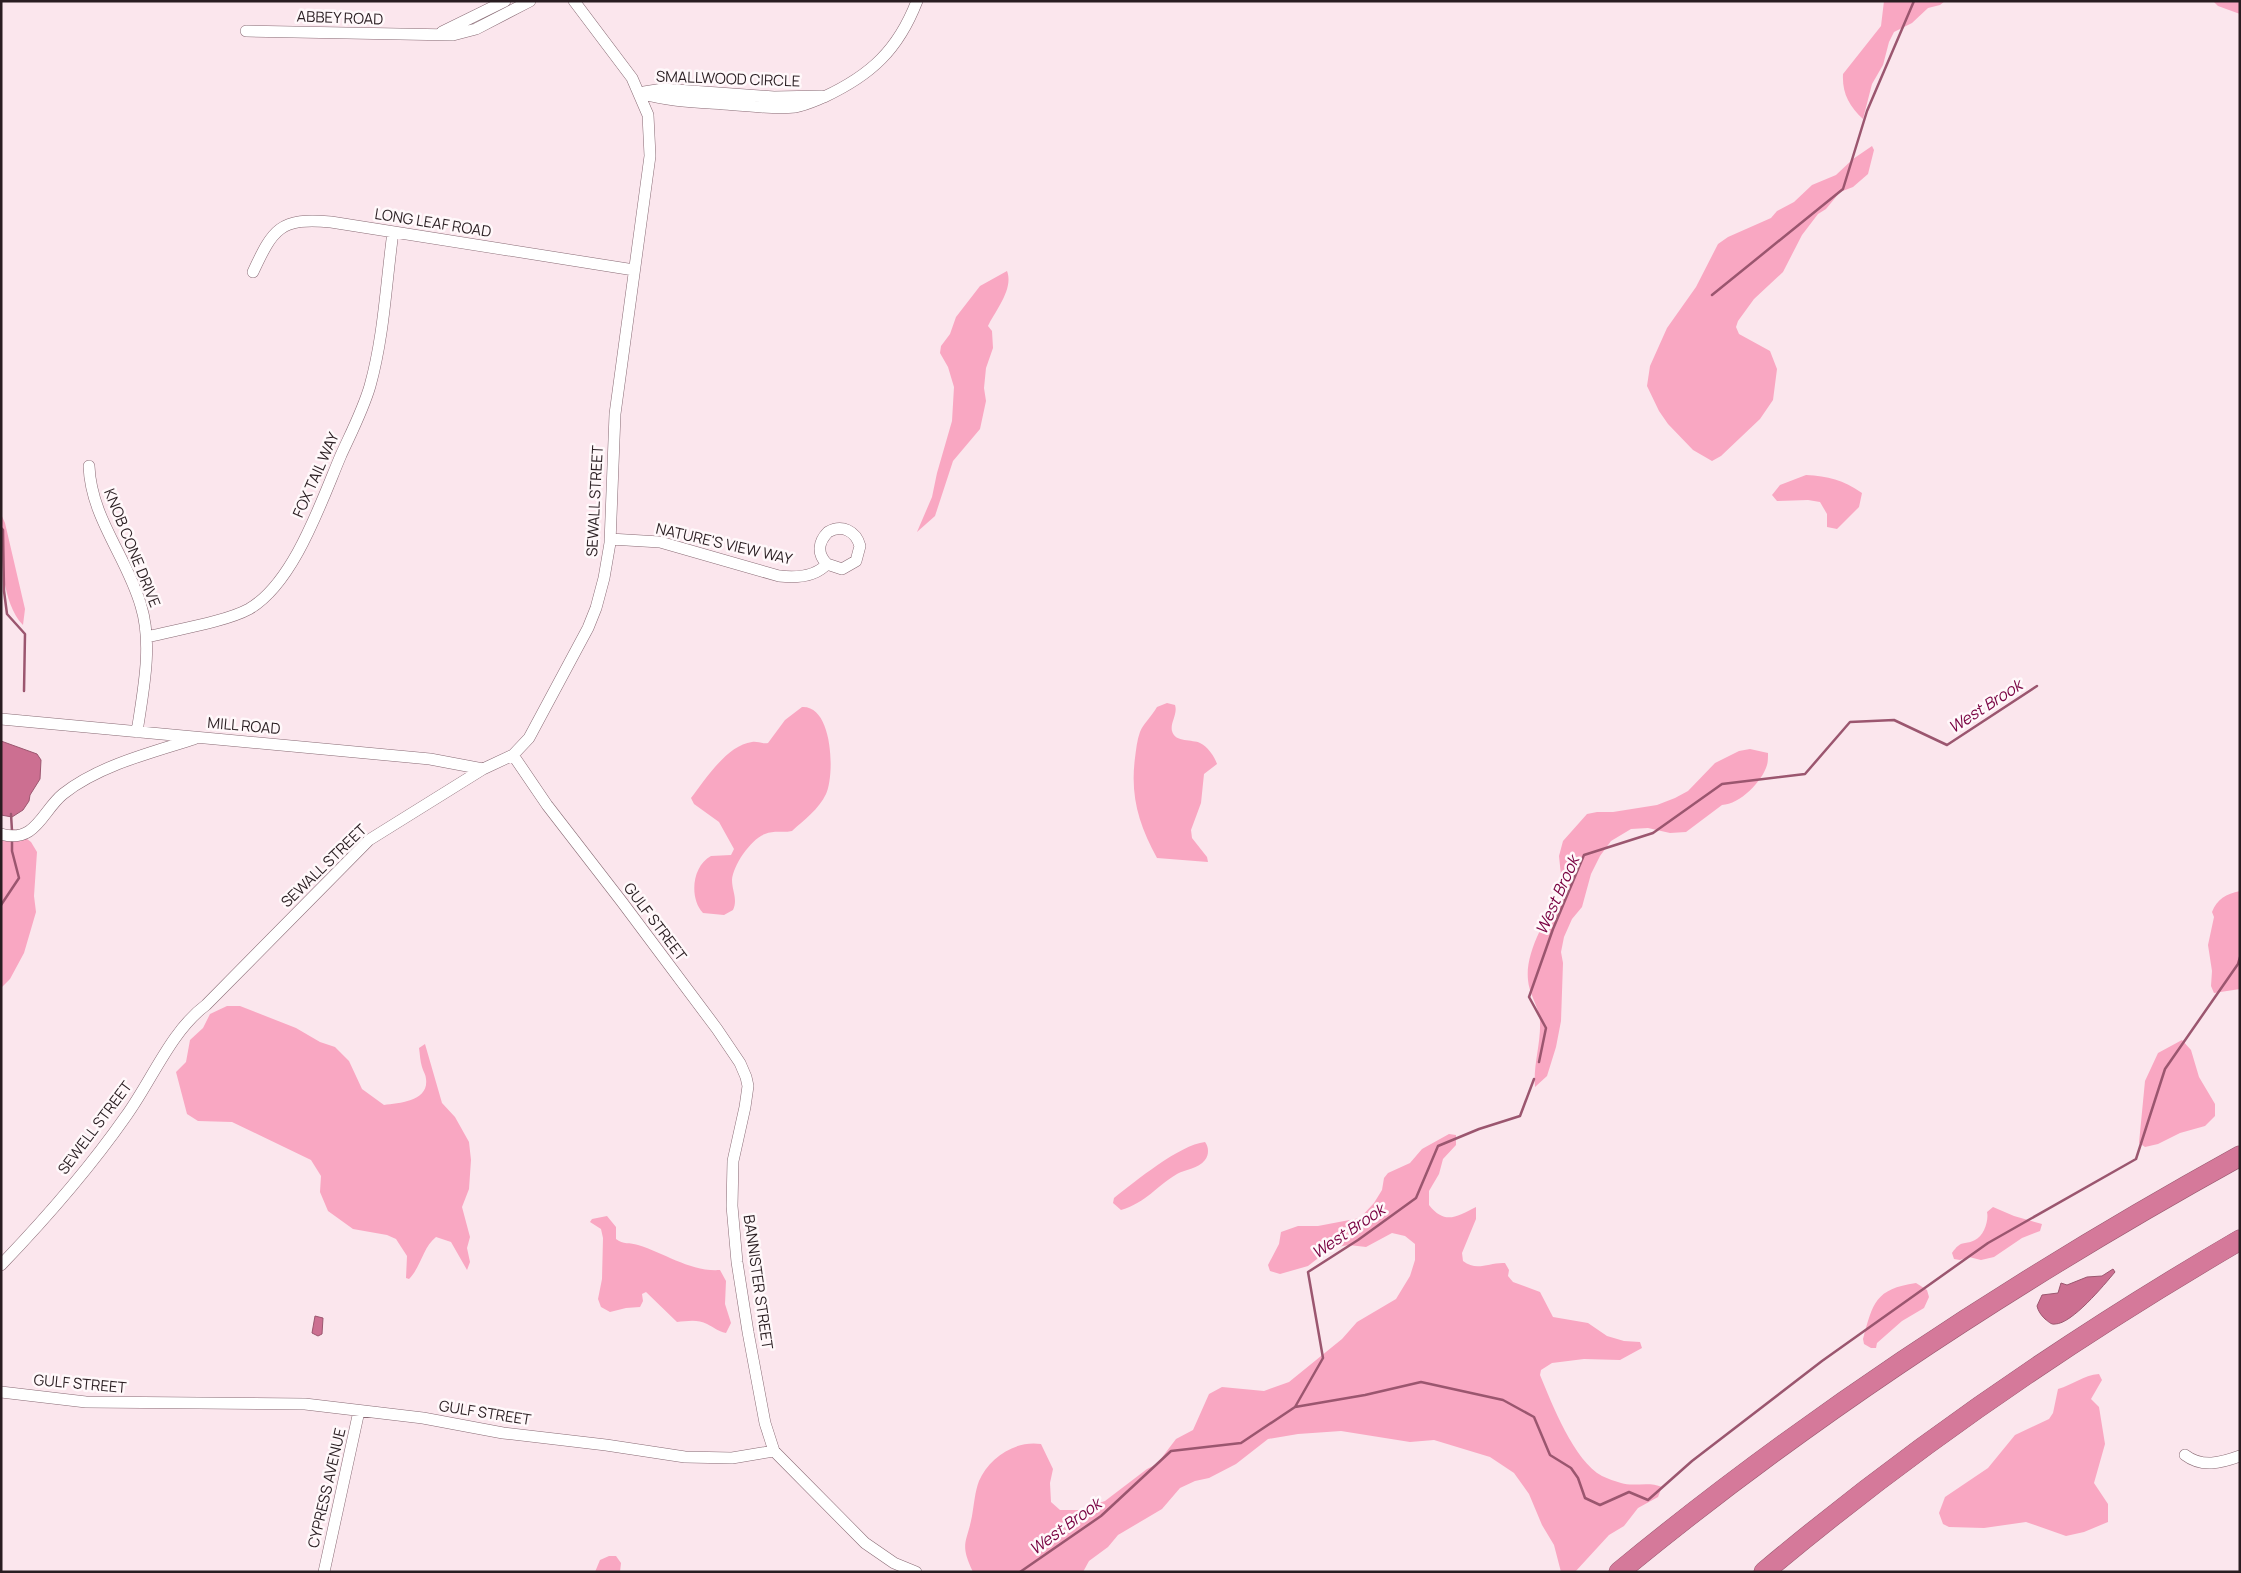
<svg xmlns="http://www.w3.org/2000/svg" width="2241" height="1573" font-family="Manrope,sans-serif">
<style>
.green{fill:#f9a7c2}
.water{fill:#cc6f91;stroke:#9b566f}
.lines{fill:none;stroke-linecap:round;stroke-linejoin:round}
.stream{stroke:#9b566f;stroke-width:2.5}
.street-casing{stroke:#886a74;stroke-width:12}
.highway-casing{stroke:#995970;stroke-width:21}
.street{stroke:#fff;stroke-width:11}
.highway{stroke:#d5799a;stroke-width:20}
.labels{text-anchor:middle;stroke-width:5;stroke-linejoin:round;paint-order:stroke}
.street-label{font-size:15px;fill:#291d21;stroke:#fff8fa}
.water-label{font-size:16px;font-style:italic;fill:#790141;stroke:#fff8fa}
</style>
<rect width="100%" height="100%" fill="#fbe6ed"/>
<path class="green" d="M1884,1H1945L1940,5L1928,8L1912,23L1894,32L1889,42L1883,65L1872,84L1863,119C1849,106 1842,93 1843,74L1881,26Z
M2213,1H2240V14L2218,6Z
M1872,146L1874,150L1868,174L1853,187L1840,192L1826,209L1818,214L1802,235L1783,272L1754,299L1738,321L1736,327L1739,334L1770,351L1777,369L1773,400L1760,419L1721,456L1712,461L1693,450L1668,424L1659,411L1647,386L1650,366L1667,328L1696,287L1718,244L1728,237L1771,218L1777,211L1794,202L1812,185L1836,175L1853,159Z
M1007,271C1014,289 995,311 988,326L992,331L993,348L986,368L984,388L986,401L980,429L953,461L935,516L917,532L932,497L937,473L952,421L954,387L948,367L940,353L941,346L950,334L956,317L980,286Z
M1806,475C1828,476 1843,480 1862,493L1859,507L1837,529L1827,527V514L1820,502L1808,500L1777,501L1772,495L1780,485Z
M1,514L5,523L25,609L23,625C0,601 1,549 1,514Z
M1167,703L1175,705C1178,714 1170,723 1172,731C1175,743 1193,739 1200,743C1207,746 1215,757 1217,764L1204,774L1201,803L1191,830L1192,838L1207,857L1208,862L1157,858C1139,825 1130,796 1135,758C1136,750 1137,740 1140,732C1143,724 1152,716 1157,707Z
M802,707C833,705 835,775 826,794C819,809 804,820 792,831C783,833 774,830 765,834C751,839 733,865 732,880C732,891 738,899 733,910L724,915L703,913C689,898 692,866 711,856L731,855L734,849L719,822L694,804L691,798C705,780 727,745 752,742C757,741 762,744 768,743L785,720Z
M1750,749L1768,753C1768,757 1768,762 1767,765C1762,782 1740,804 1722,805L1686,832L1670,833L1648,828L1631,829L1611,841L1600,856L1591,874L1582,907L1572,919L1564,937L1561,952L1563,963L1561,1021L1556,1047L1547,1076L1535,1087C1533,1065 1541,1044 1540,1021C1539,1007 1529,994 1528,980C1525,953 1546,915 1563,895L1559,856L1563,841L1587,814L1597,812H1613L1657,805L1675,798L1688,791L1715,763L1739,751Z
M14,829L31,842L37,852L34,896L36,912L24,953L10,979L1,988V836L3,831Z
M2240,891V989L2214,993L2211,986L2212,971L2208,945L2214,917L2212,912C2217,899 2226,894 2240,891Z
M227,1006H240L296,1028L320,1042L335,1047L349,1061L362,1089L384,1105C400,1103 429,1101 426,1079C426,1075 423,1071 422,1067C420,1061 420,1054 419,1048L425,1044L442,1103L455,1117L469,1142L471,1160L469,1189L462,1207L470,1237L467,1248L470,1262L467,1270L451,1242L436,1237C423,1247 421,1267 409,1279L406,1278L407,1256L396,1239L387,1235L353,1229L328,1211L320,1192L321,1176L311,1160L232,1122L198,1121L187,1114L176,1072L186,1062L190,1040L203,1028L210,1014Z
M2182,1040L2191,1050L2199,1077L2215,1104V1116L2205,1126L2180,1133L2158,1144L2145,1147L2139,1143L2145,1081L2158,1053Z
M1449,1134L1456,1135V1145L1443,1159L1439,1174L1429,1191V1205C1445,1225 1456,1217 1476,1207V1219L1462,1253L1463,1261C1477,1272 1489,1262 1505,1263L1509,1270L1508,1276L1513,1282L1540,1292L1553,1317L1588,1323L1607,1336L1624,1341L1640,1342L1642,1348L1620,1360L1584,1359L1552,1363L1541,1370L1540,1375C1552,1404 1574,1461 1602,1476C1608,1479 1615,1481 1621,1483C1634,1487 1649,1481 1662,1487L1658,1497L1638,1508L1624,1526L1609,1535L1575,1572H1561L1554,1545L1542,1525L1529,1494L1514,1473L1490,1457L1434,1440L1410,1442L1341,1431L1298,1434L1268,1439L1236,1464L1209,1478L1195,1481L1180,1488L1162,1509L1118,1535L1108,1547L1089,1561L1083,1572H973C959,1543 967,1543 972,1516C974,1505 975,1491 979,1481C989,1458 1015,1440 1041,1444L1053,1469L1050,1483L1051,1502L1060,1510H1078L1105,1501L1147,1469L1157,1464L1176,1439L1193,1430L1209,1394L1222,1387L1264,1391L1289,1382L1342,1339L1357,1322L1396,1299L1410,1276L1415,1260V1244L1405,1236L1392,1233L1366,1247L1349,1245L1331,1248L1308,1266L1280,1274L1270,1271L1268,1265L1279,1244L1281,1232L1298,1226H1318L1360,1218L1374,1203L1382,1190L1384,1178L1388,1173L1410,1163L1422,1149Z
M1205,1142C1209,1147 1209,1155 1205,1160C1198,1169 1186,1169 1177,1174C1155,1187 1147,1202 1121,1210L1113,1203L1114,1198C1136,1181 1179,1145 1205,1142Z
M1993,1207L2014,1216L2042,1224L2040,1231L2022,1238L1994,1257L1981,1260L1969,1257L1960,1260L1954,1259L1952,1253C1962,1239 1963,1246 1975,1240C1984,1236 1989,1220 1987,1212Z
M607,1216L616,1227V1239C623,1245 630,1242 638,1245C665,1253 690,1272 720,1270L726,1281L725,1304L731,1323L726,1333C717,1331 715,1328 707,1324C698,1319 687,1321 677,1322L646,1292L642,1294L643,1301L640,1307L626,1308L610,1312L601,1307L598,1299L602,1279L603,1238L601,1229L590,1222L592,1219Z
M1916,1283L1927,1290L1929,1297L1924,1308L1902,1321L1877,1343L1876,1348H1871L1864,1344L1863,1339C1873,1303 1875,1289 1916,1283Z
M2099,1374L2102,1380L2091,1399L2099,1407L2105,1444L2094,1483L2108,1504V1522L2084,1532L2066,1536L2026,1522L1984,1528L1949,1527L1943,1524L1939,1513L1945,1497L1988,1468L2015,1435L2049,1419L2053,1413L2058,1389C2073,1385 2083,1375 2099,1374Z
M609,1556H616L621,1563L620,1572H595L600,1560Z"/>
<path class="water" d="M1,741L37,754L41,760L40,779L30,795L29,801L23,810L12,817L1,815Z
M2113,1269L2115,1272C2104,1285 2072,1324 2055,1324C2051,1325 2048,1321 2045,1319C2041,1315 2038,1311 2037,1306L2042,1295L2058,1293L2061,1283L2067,1285L2087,1277L2102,1276Z
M315,1316L323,1318L322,1334L318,1336L312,1333Z"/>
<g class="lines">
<path class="stream" d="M1712,295L1843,189L1867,111L1914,1
M1,528L3,530L4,591L7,614L25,634L24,691
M11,814L12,831
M1,905L19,878L12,851V839
M1539,1062L1546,1028L1529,997L1553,929L1584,855L1653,833L1722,784L1805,774L1850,722L1894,720L1947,745L2037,686
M1295,1407L1365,1395L1421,1382L1503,1400L1534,1417L1550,1455L1571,1468L1578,1478L1585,1498L1600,1505L1629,1492L1648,1500L1692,1461L1822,1361L1988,1243L2136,1159L2165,1069L2238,964L2240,957
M1020,1572L1101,1516L1171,1451L1241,1443L1295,1407L1323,1358L1308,1272L1358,1240L1416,1198L1438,1146L1479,1129L1520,1116L1534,1079"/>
<defs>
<path id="street" d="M246,31L453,35L476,29L530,1
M442,32L505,1
M644,92L663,89L774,97L822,96
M640,93C667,101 694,102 723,104C747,105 772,110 795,107C806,105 814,101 824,97C871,75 898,50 917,1
M253,272C273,229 280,217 331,222L634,270
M89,466C91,518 127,557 141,606C153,645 143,691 137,732
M610,539L660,542L779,576C796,578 815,577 827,564C817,554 818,542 828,532C842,524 856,531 860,546L856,561L842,569L827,564
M147,637C174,630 225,622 249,609C294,583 321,502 341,455C351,433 363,410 370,386C384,336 386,283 393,232
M1,719L430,759L483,769
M513,755L547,805L622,902L717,1029L740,1063L746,1077L748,1086L745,1107L733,1161L732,1206L737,1262L748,1332L765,1423L774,1451
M1,834C36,844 42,811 63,794C98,766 152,752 194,739
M1,1265C46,1218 89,1169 126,1116C152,1080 171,1031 206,1005L369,840L483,769L513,755L529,738L588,628L596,608L604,578L610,543L615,414L650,156L648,115L632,78L574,1
M1,1392L86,1402L305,1404L423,1418L503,1433L606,1445L685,1457L732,1458L774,1451L865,1543L894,1563L916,1572
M2185,1455C2202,1468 2221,1463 2240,1456
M324,1572L359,1411"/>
<path id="highway" d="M1619,1572C1812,1413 2021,1277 2240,1156
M1764,1572C1913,1447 2072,1338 2240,1240"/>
</defs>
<use href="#street" class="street-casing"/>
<use href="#highway" class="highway-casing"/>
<use href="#street" class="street"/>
<use href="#highway" class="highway"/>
</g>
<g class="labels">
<g class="street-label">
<text transform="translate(340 18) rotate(2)" y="5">ABBEY ROAD</text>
<text transform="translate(728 79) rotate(2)" y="5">SMALLWOOD CIRCLE</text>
<text transform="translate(433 223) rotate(9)" y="5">LONG LEAF ROAD</text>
<text transform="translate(316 475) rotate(-66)" y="5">FOX TAIL WAY</text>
<text transform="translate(595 501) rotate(-87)" y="5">SEWALL STREET</text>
<text transform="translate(724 544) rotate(13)" y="5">NATURE'S VIEW WAY</text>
<text transform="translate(132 548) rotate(68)" y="5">KNOB CONE DRIVE</text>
<text transform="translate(244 726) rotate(5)" y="5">MILL ROAD</text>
<text transform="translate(324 866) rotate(-44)" y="5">SEWALL STREET</text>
<text transform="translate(655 922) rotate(53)" y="5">GULF STREET</text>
<text transform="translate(95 1128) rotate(-53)" y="5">SEWELL STREET</text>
<text transform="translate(758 1282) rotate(82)" y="5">BANNISTER STREET</text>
<text transform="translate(80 1384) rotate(5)" y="5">GULF STREET</text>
<text transform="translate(485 1413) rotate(9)" y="5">GULF STREET</text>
<text transform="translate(327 1488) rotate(-77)" y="5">CYPRESS AVENUE</text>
</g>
<g class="water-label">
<text transform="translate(1985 706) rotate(-33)" y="6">West Brook</text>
<text transform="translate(1557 895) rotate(-66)" y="6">West Brook</text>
<text transform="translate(1348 1231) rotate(-34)" y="6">West Brook</text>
<text transform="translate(1065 1526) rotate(-36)" y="6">West Brook</text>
</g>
</g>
<rect width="2241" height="1573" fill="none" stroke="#291d21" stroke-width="5"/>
</svg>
